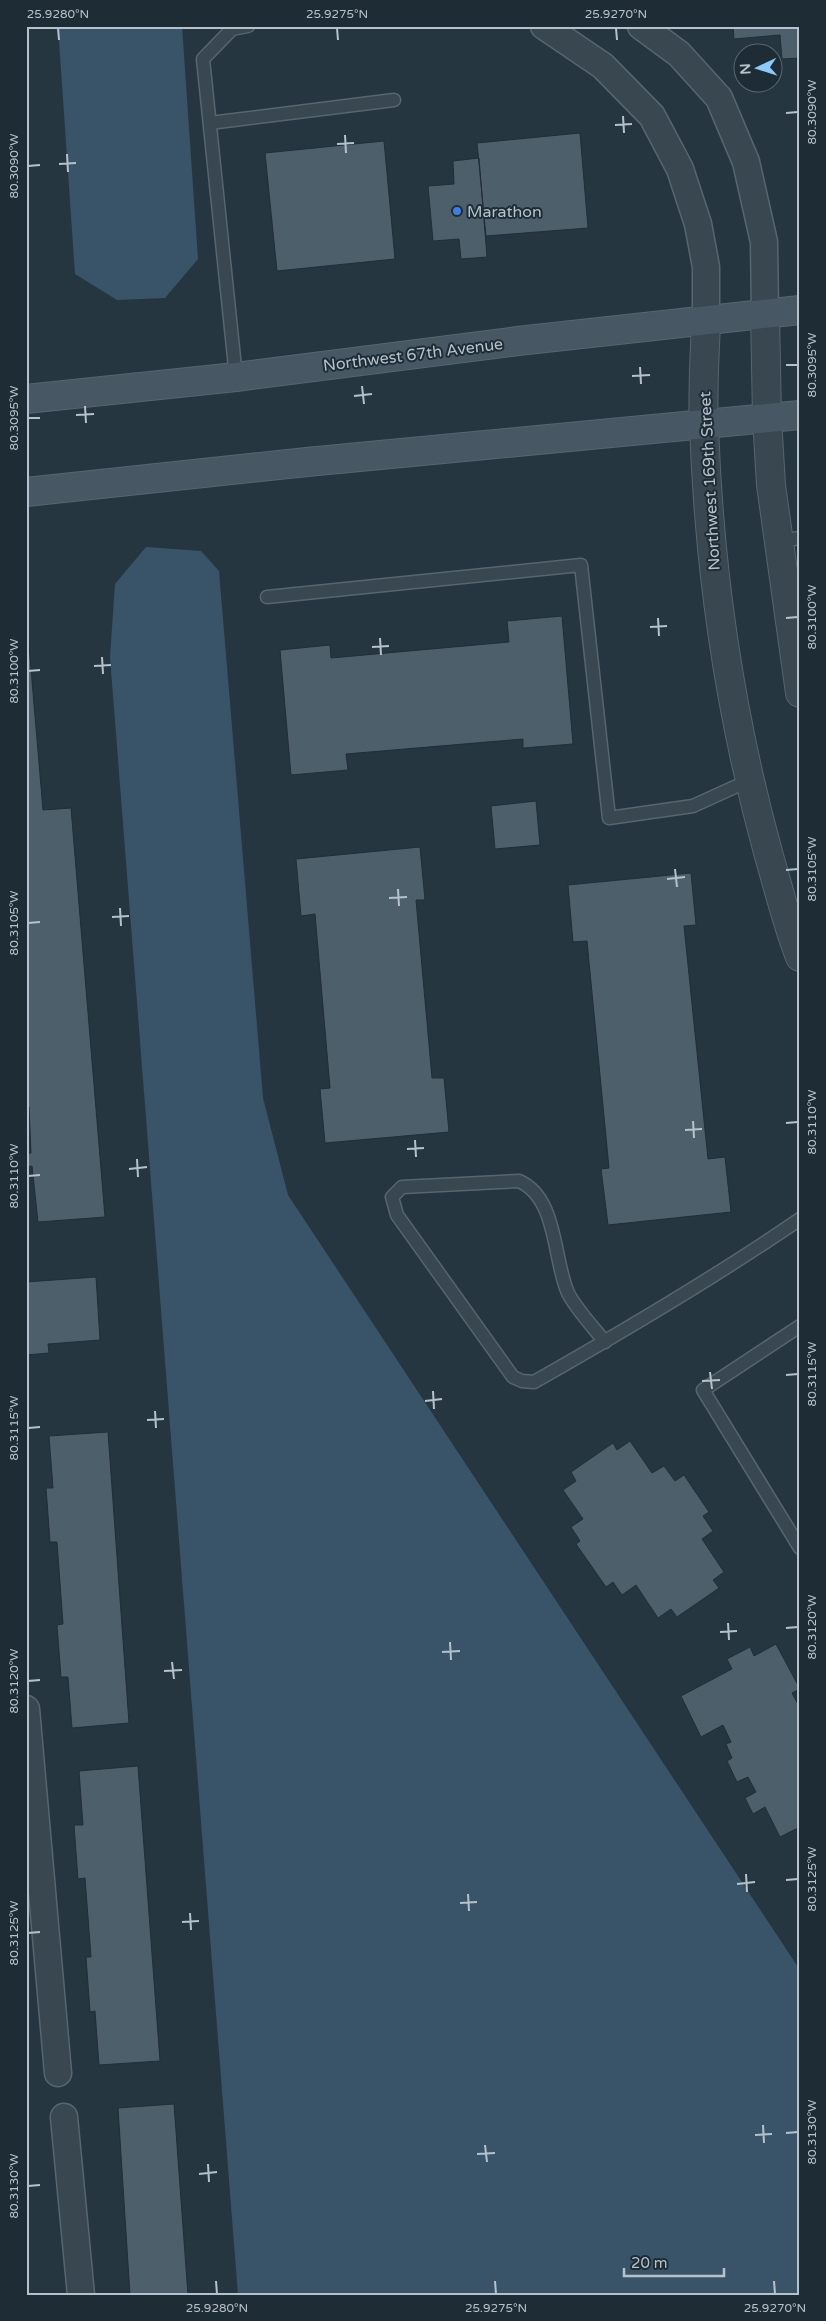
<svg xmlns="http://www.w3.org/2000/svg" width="826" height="2321" font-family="'Varela Round',sans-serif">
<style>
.water{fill:#395468}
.building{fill:#4e5f6c;stroke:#202e38}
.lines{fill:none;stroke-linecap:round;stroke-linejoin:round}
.service-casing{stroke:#57656e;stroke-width:15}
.minor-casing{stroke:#57656e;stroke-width:29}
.tertiary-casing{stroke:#57656e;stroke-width:30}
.secondary-casing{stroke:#57656e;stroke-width:30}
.service{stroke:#394751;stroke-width:12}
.minor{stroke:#394751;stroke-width:26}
.tertiary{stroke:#394751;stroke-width:28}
.secondary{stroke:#475764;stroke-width:28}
.ticks{fill:none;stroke:#b6c2cb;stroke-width:2}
.shop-dot{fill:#3f7fe0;stroke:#1e2c36;stroke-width:2}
.labels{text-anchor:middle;stroke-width:4;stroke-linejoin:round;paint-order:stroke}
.poi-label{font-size:16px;fill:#b6c2cb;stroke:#1e2c36;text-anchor:start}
.street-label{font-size:16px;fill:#b6c2cb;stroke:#1e2c36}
.neatline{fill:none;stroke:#b6c2cb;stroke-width:2}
.ticks-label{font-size:12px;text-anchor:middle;fill:#b6c2cb}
</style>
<rect width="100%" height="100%" fill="#253641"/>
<path class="water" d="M58,26H182L198,259L165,298L117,300L75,274Z
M146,547L201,551L219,571L263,1098L288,1195L800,1970V2295H238L110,657L115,584Z"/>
<path class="building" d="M733,26H800V58L782,59L780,35L734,39Z
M580,133L588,228L486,236L477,143Z
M384,141L395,259L277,271L265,153Z
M479,158L487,257L461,259L459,239L433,241L428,186L454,184L453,161Z
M26,610L43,810L71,808L105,1217L38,1222L32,1166L26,1167V1154L31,1153L29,1107L26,1111Z
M562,616L573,744L523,748V739L346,754L348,770L291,775L280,650L330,645L331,658L509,642L507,621Z
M536,801L540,845L495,849L491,806Z
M420,847L425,900H416L432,1078H444L449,1132L325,1143L320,1089L330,1088L315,914L301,916L296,859Z
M691,873L696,925L684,926L708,1159L725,1157L731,1212L608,1225L601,1169L609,1168L587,941L573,942L568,885Z
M96,1277L100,1340L48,1344L49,1353L26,1355V1282Z
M108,1432L129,1723L72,1728L68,1677H61L57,1625L63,1624L57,1542H50L46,1488H53L49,1436Z
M630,1441L652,1473L664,1466L675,1481L684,1475L709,1512L703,1516L713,1531L702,1539L724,1572L713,1580L719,1588L677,1617L671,1609L658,1618L636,1585L622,1595L613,1582L606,1587L576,1544L580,1541L571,1527L583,1519L563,1490L576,1481L571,1472L613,1443L617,1450Z
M776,1644L800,1689L792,1693L800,1708V1827L780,1837L765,1807L753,1814L745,1798L756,1792L748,1777L737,1782L727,1761L732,1758L726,1744L731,1742L723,1725L701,1737L681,1696L732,1669L727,1659L750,1647L754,1656Z
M138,1766L160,2061L99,2065L95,2011L90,2012L86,1957H91L85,1878L78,1879L74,1825H83L79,1771Z
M174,2104L188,2295H130L118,2108Z"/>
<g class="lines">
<defs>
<path id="service" d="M210,123L394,100
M236,377L203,59L232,29L248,26
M779,541L800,538
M267,597L581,565L609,818L693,806L750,780
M800,1326L703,1390L800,1548
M605,1342C594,1328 576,1309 568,1293C553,1260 558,1198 519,1181L402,1187L392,1197L397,1215L513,1377L522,1381L534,1382C624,1331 714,1278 800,1219"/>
<path id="minor" d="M544,26L603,66L652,116L680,169L698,224L706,267V320
M641,26L679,54L719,98L746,162L764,242L765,314
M26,1709L58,2073
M64,2117L81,2295"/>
<path id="tertiary" d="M765,314L767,418L771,485L800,693
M706,320C705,355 702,391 704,426C709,572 730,715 769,856C779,890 787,924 800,957"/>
<path id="secondary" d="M26,399L236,377L518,341L800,310
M26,492L307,462L800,415"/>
</defs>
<use href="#service" class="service-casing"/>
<use href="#minor" class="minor-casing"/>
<use href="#tertiary" class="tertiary-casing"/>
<use href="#secondary" class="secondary-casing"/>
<use href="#service" class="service"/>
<use href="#minor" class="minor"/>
<use href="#tertiary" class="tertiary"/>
<use href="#secondary" class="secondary"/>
</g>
<path class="ticks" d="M58,28L59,40M337,28L338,40M616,28L617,40M786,113L798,112M623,116L624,133M615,125L632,124M345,135L346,153M337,144L354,143M67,154L68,172M59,164L76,163M28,166L40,165M786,365H798M640,367L641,384M632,376L650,375M362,386L364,404M354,396L372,394M85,406L86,423M76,415L94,414M28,418H40M658,618L659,636M786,618L798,617M650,627L667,626M380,638L381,655M372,647L389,646M102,657L103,674M94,666L111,665M28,671L40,670M675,869L677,887M786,870L798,869M667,879L685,877M398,889L399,906M389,898L407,897M120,908L121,926M112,917L129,916M28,923L40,922M693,1121L694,1138M786,1123L798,1122M685,1130L702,1129M415,1140L416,1157M407,1149L424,1148M137,1159L138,1177M129,1169L147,1167M28,1176L40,1175M710,1372L712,1389M786,1375L798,1374M702,1381L720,1380M433,1391L434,1409M425,1401L442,1399M155,1411L156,1428M147,1420L164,1419M28,1428L40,1427M728,1623L729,1640M786,1628L798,1627M720,1632L737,1631M450,1642L451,1660M442,1652L460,1651M172,1662L174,1679M164,1671L182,1670M28,1681L40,1680M746,1874L747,1892M786,1880L798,1879M737,1884L755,1882M468,1894L469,1911M460,1903L477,1902M190,1913L191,1930M182,1922L199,1921M28,1933L40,1932M763,2125L764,2143M786,2133L798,2132M755,2135L772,2134M485,2145L487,2162M477,2154L495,2153M208,2164L209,2182M199,2174L217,2172M28,2186L40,2185M216,2281L217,2294M495,2281L496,2294M774,2281L775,2294"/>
<circle class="shop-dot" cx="457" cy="211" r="5"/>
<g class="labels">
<g class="poi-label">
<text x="467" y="217">Marathon</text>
</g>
<g class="street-label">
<text transform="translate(413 354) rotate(-7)" y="6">Northwest 67th Avenue</text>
<text transform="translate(709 481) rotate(-93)" y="6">Northwest 169th Street</text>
</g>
</g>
<rect width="826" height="2321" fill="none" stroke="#1e2c36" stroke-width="55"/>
<g transform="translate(758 68) rotate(266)"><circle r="24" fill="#1e2c36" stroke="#5b6872"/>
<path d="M0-4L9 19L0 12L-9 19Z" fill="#8dc9f9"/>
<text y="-8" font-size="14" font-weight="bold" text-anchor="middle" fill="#b6c2cb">N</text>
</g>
<path d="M624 2268v8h100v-8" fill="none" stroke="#b6c2cb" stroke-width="2.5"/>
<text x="631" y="2268" font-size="15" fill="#b6c2cb" stroke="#1e2c36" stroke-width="4" paint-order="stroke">20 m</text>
<rect x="28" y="28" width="770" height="2266" class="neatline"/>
<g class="ticks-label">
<text x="58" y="18">25.9280°N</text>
<text x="337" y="18">25.9275°N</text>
<text x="616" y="18">25.9270°N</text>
<text transform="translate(812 112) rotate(-90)" y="4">80.3090°W</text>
<text transform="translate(14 166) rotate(-90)" y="4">80.3090°W</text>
<text transform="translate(812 365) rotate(-90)" y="4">80.3095°W</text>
<text transform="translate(14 418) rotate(-90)" y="4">80.3095°W</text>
<text transform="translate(812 617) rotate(-90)" y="4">80.3100°W</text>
<text transform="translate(14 671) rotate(-90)" y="4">80.3100°W</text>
<text transform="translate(812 869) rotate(-90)" y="4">80.3105°W</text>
<text transform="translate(14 923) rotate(-90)" y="4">80.3105°W</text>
<text transform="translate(812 1122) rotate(-90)" y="4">80.3110°W</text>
<text transform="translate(14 1176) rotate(-90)" y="4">80.3110°W</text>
<text transform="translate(812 1374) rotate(-90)" y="4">80.3115°W</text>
<text transform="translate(14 1428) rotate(-90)" y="4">80.3115°W</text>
<text transform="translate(812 1627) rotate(-90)" y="4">80.3120°W</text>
<text transform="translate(14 1681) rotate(-90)" y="4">80.3120°W</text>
<text transform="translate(812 1879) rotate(-90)" y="4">80.3125°W</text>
<text transform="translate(14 1933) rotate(-90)" y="4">80.3125°W</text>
<text transform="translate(812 2132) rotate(-90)" y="4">80.3130°W</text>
<text transform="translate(14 2186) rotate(-90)" y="4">80.3130°W</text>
<text x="217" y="2312">25.9280°N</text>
<text x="496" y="2312">25.9275°N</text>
<text x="775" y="2312">25.9270°N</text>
</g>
</svg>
